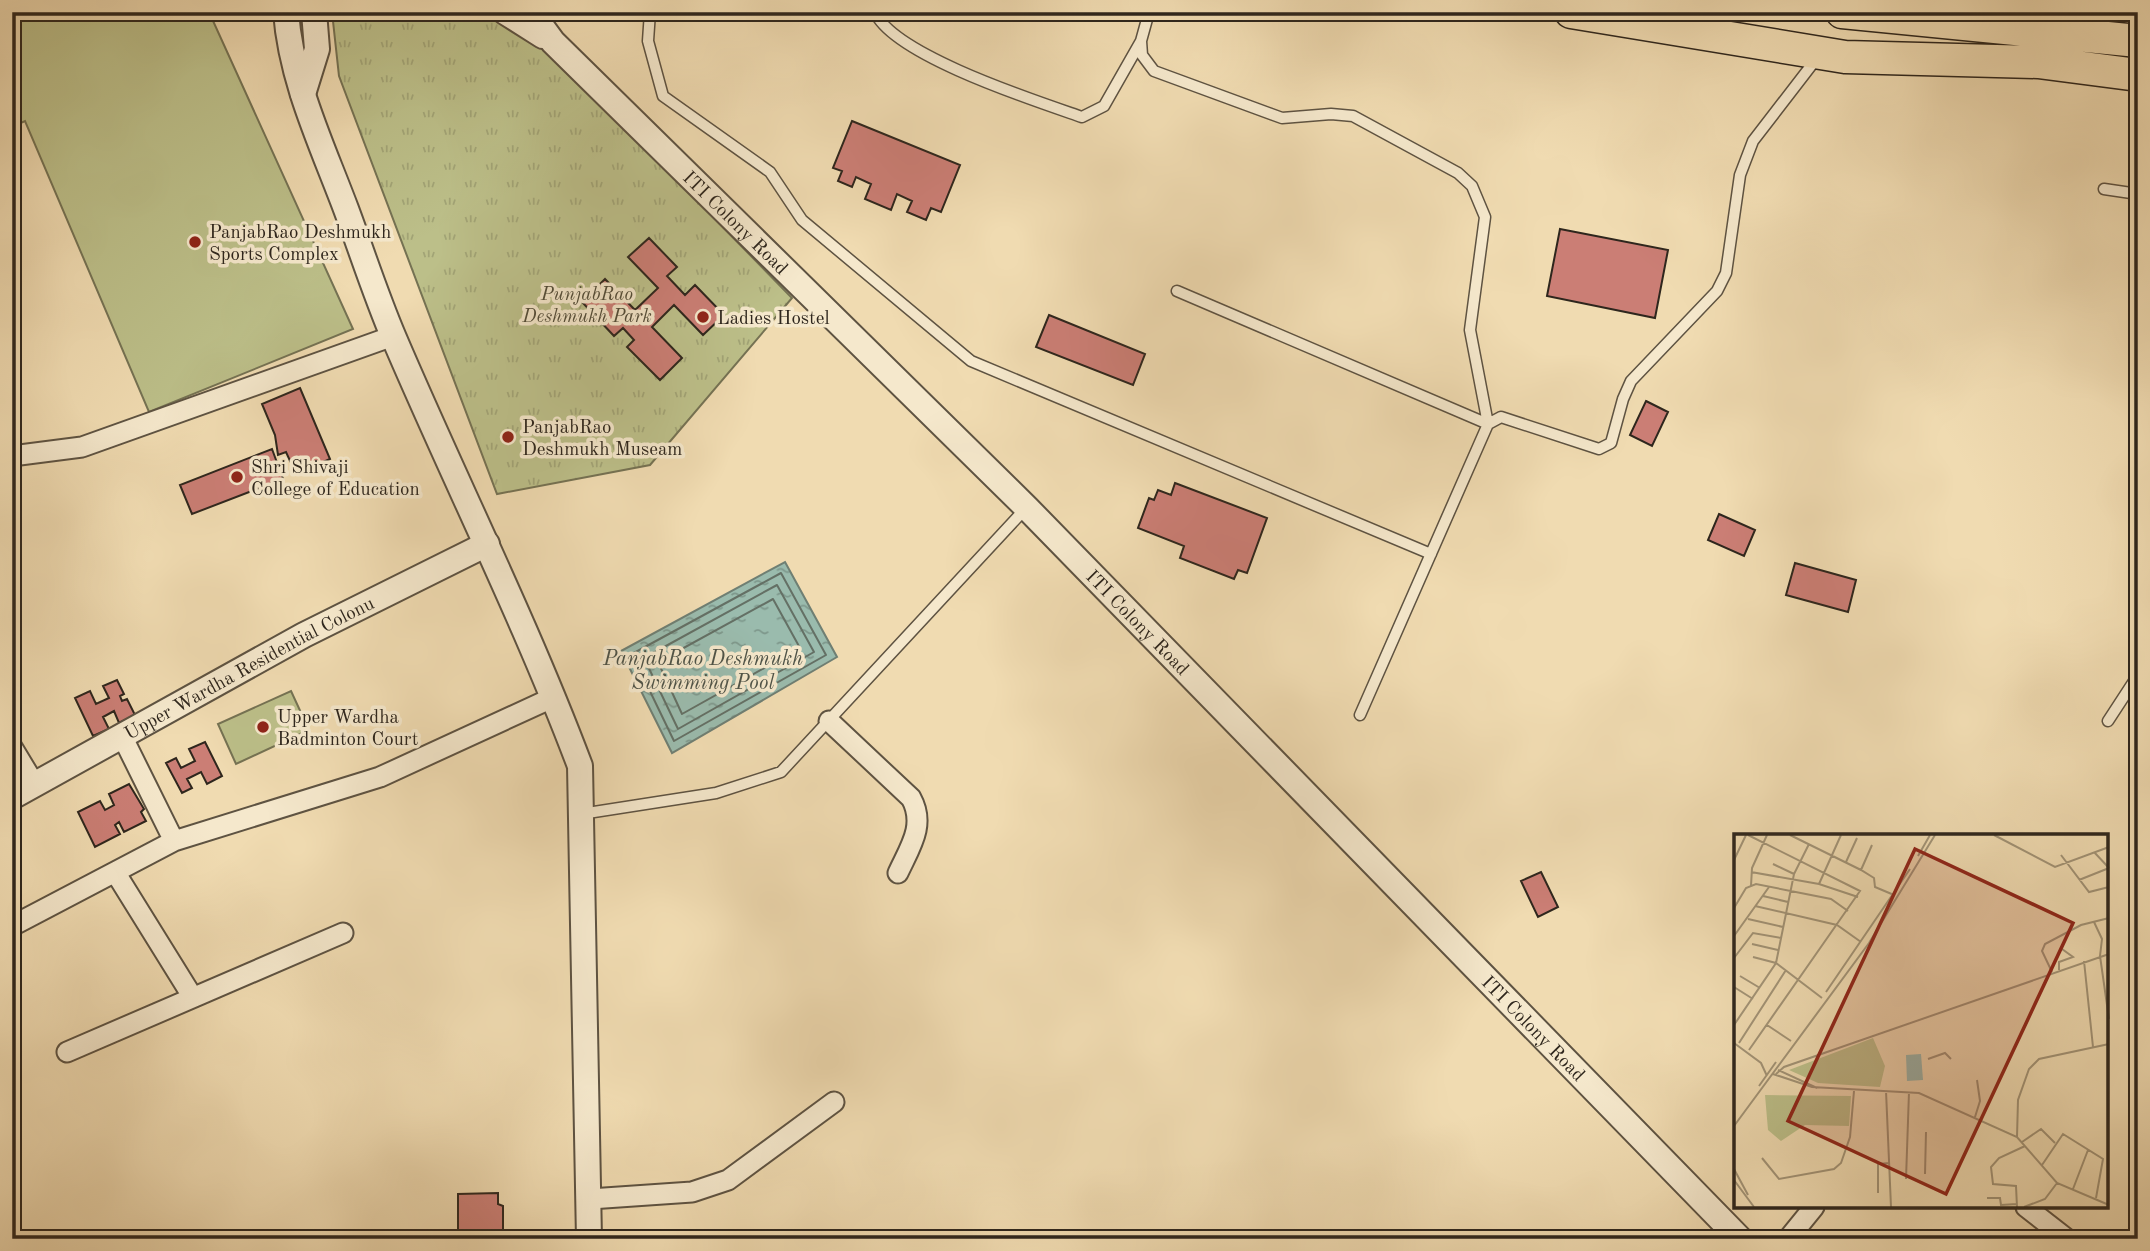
<svg xmlns="http://www.w3.org/2000/svg" width="2150" height="1251" font-family="'Old Standard TT',serif">
<style>
.grass{fill:url(#grass-tufts);stroke:#757253;stroke-width:2}
.pitch{fill:#bcbf89;stroke:#757253;stroke-width:2}
.water{fill:url(#water-ripples);stroke:#6f7f73;stroke-width:2}
.lines{fill:none;stroke-linecap:round;stroke-linejoin:round}
.shore{stroke:#647065;stroke-width:2}
.building{fill:#cb7e75;stroke:#2e261d;stroke-width:2}
.service-casing{stroke:#5e5342;stroke-width:13}
.minor-casing{stroke:#5e5342;stroke-width:23}
.tertiary-casing{stroke:#5e5342;stroke-width:28}
.primary-casing{stroke:#2e261d;stroke-width:35}
.service{stroke:#f5e8cc;stroke-width:10}
.minor{stroke:#f5e8cc;stroke-width:19}
.tertiary{stroke:#f5e8cc;stroke-width:24}
.primary{stroke:#f0dbb1;stroke-width:32}
.poi-dot{fill:#8f2418;stroke:#f5e8cc;stroke-width:2.5}
.labels{text-anchor:middle;stroke-width:7;stroke-linejoin:round;paint-order:stroke}
.street-label{font-size:19px;fill:#2e261d;stroke:#f5e8cc}
.poi-label{font-size:19px;fill:#2e261d;stroke:#f5e8cc;text-anchor:start}
.park-label{font-size:19px;font-style:italic;fill:#524c38;stroke:#f5e8cc}
.water-label{font-size:21px;font-style:italic;fill:#4e5348;stroke:#f5e8cc}
.inset-road{fill:none;stroke:#a29376;stroke-width:2}
.view{fill:#8f2418;fill-opacity:0.15;stroke:#8f2418;stroke-width:3.5}
.inset-edge{fill:none;stroke:#2e261d;stroke-width:3.5}
</style>
<defs>
<pattern id="grass-tufts" width="24" height="20" patternUnits="userSpaceOnUse" patternTransform="scale(1.75)"><rect width="24" height="20" fill="#bcbf89"/><path d="M3 7l-1-3M5 7V3M7 7l1-3M15 17l-1-3M17 17v-4M19 17l1-3" fill="none" stroke="#a2a476"/></pattern>
<pattern id="water-ripples" width="26" height="14" patternUnits="userSpaceOnUse" patternTransform="scale(1.75)"><rect width="26" height="14" fill="#9abbad"/><path d="M2 4q2-2 4 0t4 0M15 11q2-2 4 0t4 0" fill="none" stroke="#7e988c"/></pattern>
</defs>
<rect width="100%" height="100%" fill="#f0dbb1"/>
<filter id="stains"><feTurbulence type="fractalNoise" baseFrequency=".00286" numOctaves="4"/><feColorMatrix values="0 0 0 0 .2 0 0 0 0 .09 0 0 0 0 .02 0 0 0 .5 -.17"/></filter>
<radialGradient id="worn" r=".72"><stop offset=".6" stop-color="#630" stop-opacity="0"/><stop offset="1" stop-color="#630" stop-opacity=".3"/></radialGradient>
<path class="grass" d="M332,12H513L792,298L650,465L497,494L339,76Z"/>
<path class="pitch" d="M12,12H209L353,329L149,412L25,121L12,127Z
M291,691L309,730L236,764L218,724Z"/>
<path class="water" d="M785,562L837,657L672,753L621,651Z"/>
<g class="lines">
<path class="shore" d="M781,573L826,655L674,741L632,654Z
M777,585L814,652L678,729L644,658Z
M773,599L800,648L682,714L658,662Z"/>
</g>
<path class="building" d="M852,121L960,165L941,212L931,208L926,220L907,212L912,201L897,194L891,210L865,199L871,184L856,177L852,187L838,181L842,171L833,168Z
M1560,229L1668,250L1655,318L1547,296Z
M649,238L677,267L667,276L685,295L695,285L724,315L703,335L674,305L652,327L682,358L660,380L627,347L634,340L623,328L614,336L582,302L605,279L635,310L658,288L628,257Z
M1049,315L1145,354L1133,385L1036,347Z
M300,388L330,459L296,474L286,452L278,455L275,435L262,404Z
M1646,401L1668,412L1652,446L1630,435Z
M272,449L283,479L192,514L180,485Z
M1175,483L1267,518L1247,573L1238,570L1234,579L1180,558L1184,546L1138,528L1149,498L1154,500L1158,490L1171,495Z
M1719,514L1755,530L1744,556L1708,540Z
M1795,563L1856,580L1848,612L1786,595Z
M117,680L124,694L120,696L122,701L127,699L135,715L119,723L114,711L103,717L109,729L93,736L75,698L90,691L96,704L109,698L103,686Z
M205,742L222,776L207,784L201,772L187,779L192,788L182,793L166,763L176,758L181,768L195,761L189,749Z
M129,784L144,809L141,812L146,821L124,832L119,822L115,825L120,834L95,847L78,812L100,801L105,810L114,805L109,794Z
M1541,872L1558,907L1538,917L1521,881Z
M498,1193V1204L503,1206V1239H458V1194Z"/>
<g class="lines">
<defs>
<path id="service" d="M650,12L648,41L663,96L770,172L802,220L971,361L1431,554
M875,12C893,55 1036,101 1082,117L1104,106L1141,41L1149,12
M1141,41L1142,55L1154,71L1282,118L1331,114L1353,116L1458,173L1472,186L1485,217L1470,330L1488,424L1177,291
M2104,189L2138,194
M1360,715L1488,424L1501,417L1599,449L1611,443L1623,399L1631,381L1717,291L1726,273L1740,175L1753,141L1817,58
M2108,721L2138,675
M581,814L716,793L781,772L1026,508"/>
<path id="minor" d="M12,456L82,447L393,336
M829,721L911,798C926,825 910,847 898,873
M122,736L174,841
M12,747L35,785
M115,872L192,996
M12,926L174,841L380,777L554,697
M67,1052L343,933
M590,1199L692,1192L728,1180L834,1102
M2026,1207L2067,1239
M1788,1239L1814,1207"/>
<g id="tertiary">
<path d="M286,12C291,81 322,145 346,209C362,252 376,296 394,338C455,481 525,620 580,766L589,1239"/>
<path d="M505,12L543,36"/>
<path id="s1" d="M531,12L553,42L1027,508L1740,1239"/>
<path d="M303,94L317,49L314,12"/>
<path id="s2" d="M12,797L304,635L487,544"/>
</g>
<path id="primary" d="M1571,12L1845,57L2038,62L2138,75
M1842,12L2138,41"/>
</defs>
<use href="#service" class="service-casing"/>
<use href="#minor" class="minor-casing"/>
<use href="#tertiary" class="tertiary-casing"/>
<use href="#primary" class="primary-casing"/>
<use href="#service" class="service"/>
<use href="#minor" class="minor"/>
<use href="#tertiary" class="tertiary"/>
<use href="#primary" class="primary"/>
</g>
<g class="poi-dot">
<circle cx="195" cy="242" r="7"/>
<circle cx="703" cy="317" r="7"/>
<circle cx="508" cy="437" r="7"/>
<circle cx="237" cy="477" r="7"/>
<circle cx="263" cy="727" r="7"/>
</g>
<g class="labels">
<g class="street-label">
<text dy="7" stroke="none"><textPath href="#s1" startOffset="294">ITI Colony Road</textPath></text>
<text dy="7" stroke="none"><textPath href="#s1" startOffset="861">ITI Colony Road</textPath></text>
<text dy="7" stroke="none"><textPath href="#s2" startOffset="270">Upper Wardha Residential Colonu</textPath></text>
<text dy="7" stroke="none"><textPath href="#s1" startOffset="1428">ITI Colony Road</textPath></text>
</g>
<g class="poi-label">
<text x="209" y="238">PanjabRao Deshmukh<tspan x="209" dy="22">Sports Complex</tspan></text>
<text x="717" y="324">Ladies Hostel</text>
<text x="522" y="433">PanjabRao<tspan x="522" dy="22">Deshmukh Museam</tspan></text>
<text x="251" y="473">Shri Shivaji<tspan x="251" dy="22">College of Education</tspan></text>
<text x="277" y="723">Upper Wardha<tspan x="277" dy="22">Badminton Court</tspan></text>
</g>
<g class="park-label">
<text x="587" y="300">PunjabRao<tspan x="587" dy="22">Deshmukh Park</tspan></text>
</g>
<g class="water-label">
<text x="703" y="665">PanjabRao Deshmukh<tspan x="703" dy="24">Swimming Pool</tspan></text>
</g>
</g>
<g transform="translate(1734 834)">
<rect width="374" height="374" fill="#f0dbb1"/>
<path d="M139,204L151,232L146,253L84,249L55,236Z" fill="#bcbf89"/>
<path d="M31,261L117,262L115,292L71,291L47,307L34,296Z" fill="#bcbf89"/>
<path d="M187,220L189,246L173,247L172,221Z" fill="#9abbad"/>
<path class="inset-road" d="M14,1L126,57L15,216M56,1L127,36L140,44L141,53L160,61M260,1L321,33L375,13M360,18L375,34M327,21L355,58L375,53M184,22L196,1M0,26L12,1M112,28L123,4M39,30L60,40M127,36L138,11M17,38L85,50L124,63M345,46L375,34M85,50L107,1M17,52L18,34L33,1M29,62L54,68M21,72L103,91L127,108M0,74L12,54L22,50L97,65L114,77M14,85L49,93M360,88L368,105L366,122L375,185M0,102L35,53M18,110L44,116M19,123L42,129L88,164M0,124L19,99L47,104M350,127L359,213M325,136V128L339,123L328,115M318,138L308,117L311,110L347,91L375,84M6,142L26,154M0,153L19,165M92,158L176,35M0,191L42,129L60,40L75,10M33,191L57,207M0,209L27,229L33,242M5,209L52,136M194,225L211,219L217,225M44,236L83,254M39,240L78,253L185,259L283,303L323,349L375,371M42,240L50,233L375,120M25,252L42,228M152,257L157,373M241,283L246,267L243,246M0,292L135,109L201,1M283,303L284,266L295,235L305,225L375,210M288,308L307,295L321,309M28,324L45,345L100,335L107,329L116,303L120,257M308,331L329,300L369,325L362,364M0,335L14,361M191,340L192,298M172,345L175,258M0,346L20,373M339,355L354,316M144,359V330L156,329M253,364H266L267,371L283,370M283,373L282,352L259,350L257,333L265,324L291,312M290,373L311,365L323,349"/>
<path class="view" d="M181,15L339,89L212,360L54,287Z"/>
<rect width="374" height="374" class="inset-edge"/>
</g>
<rect width="2150" height="1251" fill="none" stroke="#f0dbb1" stroke-width="42"/>
<rect x="14" y="14" width="2122" height="1223" fill="none" stroke="#2e261d" stroke-width="3.5"/>
<rect x="21" y="21" width="2108" height="1209" fill="none" stroke="#2e261d" stroke-width="2"/>
<rect width="100%" height="100%" filter="url(#stains)"/>
<rect width="100%" height="100%" fill="url(#worn)"/>
</svg>
